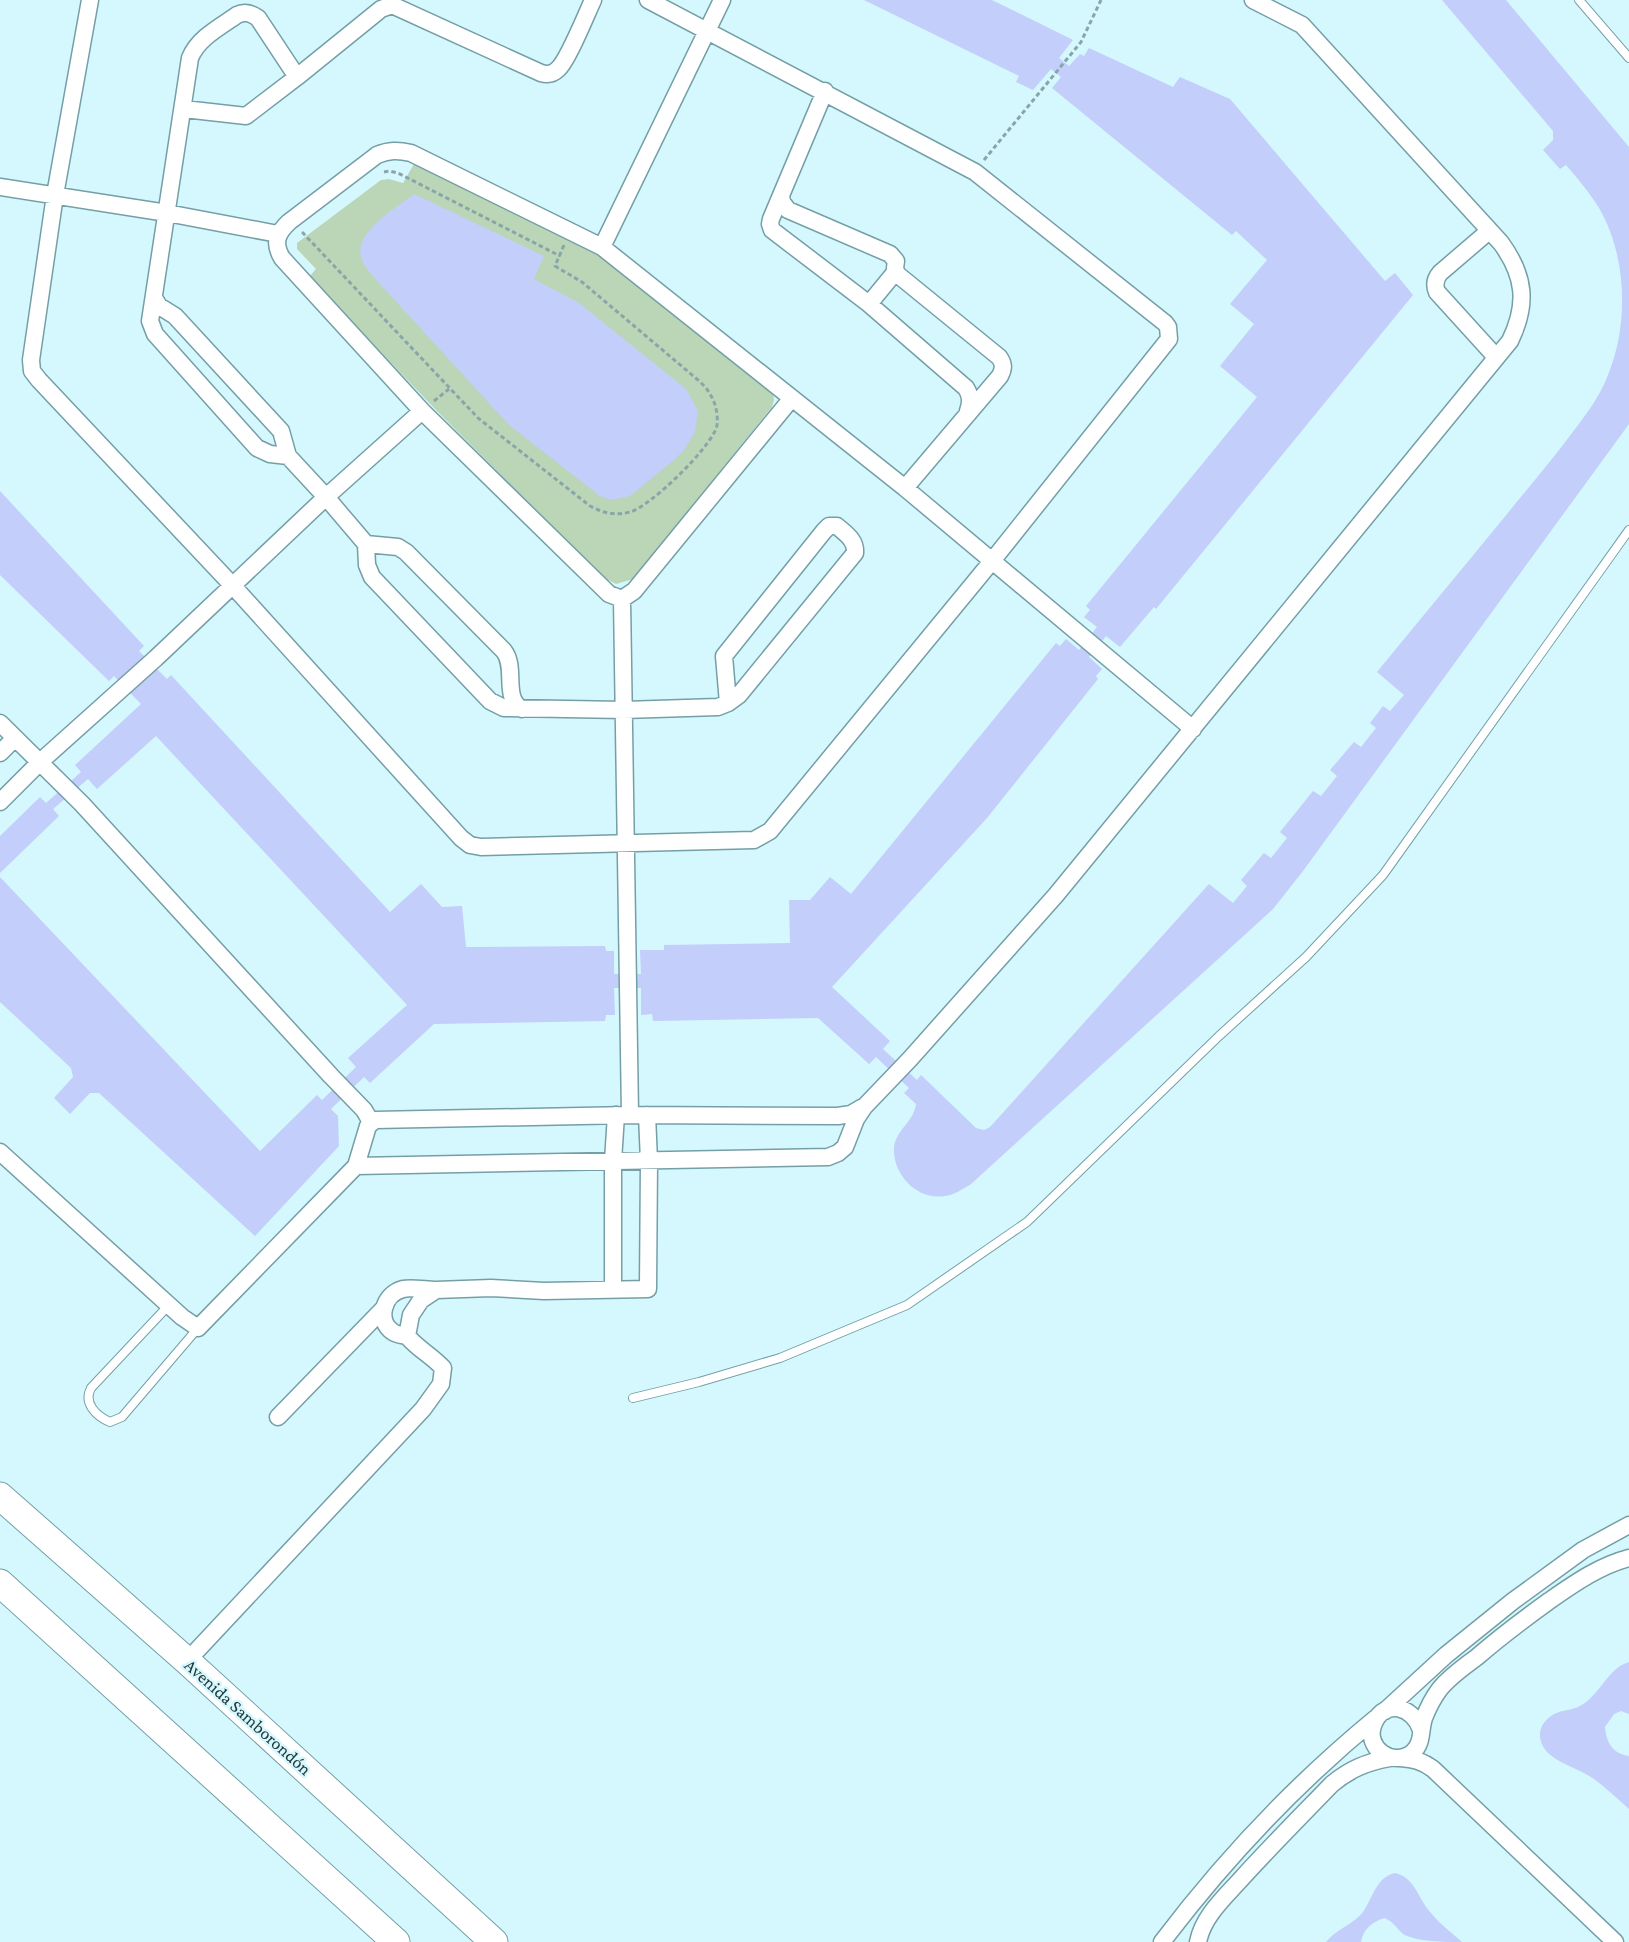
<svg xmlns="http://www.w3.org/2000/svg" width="1629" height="1942" font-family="'Crimson Pro',serif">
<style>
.green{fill:#bad6b6}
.water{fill:#c3cefb}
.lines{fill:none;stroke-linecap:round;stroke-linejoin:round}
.service-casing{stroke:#749fa6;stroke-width:10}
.minor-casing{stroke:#749fa6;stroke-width:19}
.trunk-casing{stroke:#749fa6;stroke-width:29}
.path{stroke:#89a5aa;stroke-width:3;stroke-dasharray:4.5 3;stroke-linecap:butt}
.service{stroke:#fff;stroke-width:8}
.minor{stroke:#fff;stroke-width:16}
.trunk{stroke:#fff;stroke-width:27}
.labels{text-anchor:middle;stroke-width:5;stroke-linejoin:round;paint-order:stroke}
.street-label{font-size:18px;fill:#26383b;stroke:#d4f8fe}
</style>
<rect width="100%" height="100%" fill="#d4f8fe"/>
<path class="green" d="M414,164L580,245L616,265L773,393L774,400L772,407L633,579L616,584L603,577L437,411L309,277L316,269L297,249V243L381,180L389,179L403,183Z"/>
<path class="water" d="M864,0H992L1073,40L1059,58L1069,66L1080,54L1084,56L1089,48L1173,87L1180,77L1230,99L1385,281L1395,273L1413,295L1156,609L1154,607L1120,647L1106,636L1089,657L1102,669L1096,676L1098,679L987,818L832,987L890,1041L883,1049L917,1080L921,1075L976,1128L984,1130L990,1127L1209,884L1233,903L1247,886L1241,880L1264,853L1271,858L1287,838L1280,832L1313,791L1321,796L1337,776L1330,770L1354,742L1361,747L1376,728L1370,723L1383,706L1390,711L1404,695L1377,672C1420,619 1464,567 1507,514C1529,487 1551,461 1572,433C1586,415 1600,396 1608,375C1629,324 1627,256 1599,208C1590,193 1578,179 1566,165L1560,169L1543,150L1553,140V131L1442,0H1506L1629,147V424L1303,871L1273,909L970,1185C962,1189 954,1195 945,1196C918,1201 893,1175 894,1149C895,1130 914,1122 916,1104L904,1093L909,1088L876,1057L869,1064L818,1018L653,1021L652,1014L641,1015V988H614L615,1015H606L605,1021L434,1024L370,1083L364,1077L331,1109L338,1116L339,1146L255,1236L99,1093H90L70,1114L54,1098L73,1077L71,1068L0,1002V877L260,1151L317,1095L322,1100L356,1067L348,1058L407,1005L156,736L97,789L88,779L53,809L59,816L0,873V836L40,797L46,803L81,772L75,765L141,704L114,676L109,681L0,575V491L144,646L139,651L167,679L171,675L390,912L421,884L442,907L462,906L466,947L605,946L606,951H614V974H641L640,950H664V945L790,943L789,900H810L830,877L851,894L1056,643L1060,646L1066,639L1079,650L1097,627L1084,617L1090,610L1086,606L1257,397L1220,366L1254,324L1230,304L1267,260L1236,231L1232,235L1052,88L1061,77L1051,69L1033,90L1016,82L1019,76Z
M414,194L544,256L534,279L579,303L686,389L698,411L695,432L684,450L675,459L630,496L610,500L600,496L509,425L369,272C367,268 363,264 362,260C351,233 396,208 414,194Z
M1629,1662V1714L1621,1711L1614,1714L1605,1727C1606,1742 1613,1754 1629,1756V1809C1618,1799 1606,1788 1594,1779C1581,1770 1566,1766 1553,1757C1537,1746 1535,1727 1551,1716C1559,1710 1569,1711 1578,1707C1599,1698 1607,1668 1629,1662Z
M1395,1873C1415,1877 1418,1899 1431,1913C1440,1924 1452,1933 1462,1942C1444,1942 1418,1942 1403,1934C1396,1928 1395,1923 1385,1918C1373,1921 1363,1929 1361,1942H1326C1336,1929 1353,1925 1363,1912C1373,1898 1376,1877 1395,1873Z"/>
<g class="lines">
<defs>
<path id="service" d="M1579,0L1629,58
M169,1305L91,1388C83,1403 96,1416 110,1422L122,1417L198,1328
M633,1398L699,1382L780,1358L907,1305L1027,1222L1219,1036L1306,957L1383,875L1629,530"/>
<path id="minor" d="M90,0L55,195L31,360L32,371L39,380L233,586L461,838L470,845L481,847L754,840L770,831L992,561L1169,339L1168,327L1165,323L975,172L648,0
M825,91L771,219L770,224L772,230L869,304L966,388C971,396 971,402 968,411
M184,109L246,116L297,77L381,9L392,5L541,73C548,75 553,74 558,69C568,60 586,15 593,0
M0,187L167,213L278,234
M781,195L782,202L788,210L890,254L896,261L895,268L897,274L999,357C1004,364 1004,368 1000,376L905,488
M1489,231L1440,273C1435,279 1434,285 1437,292L1496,357
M602,247L722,0
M154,298L159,306L175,316L281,431L288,456L326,497L366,544L367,565L372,577L490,701L504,708L624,710L718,707L728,703L739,695L855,553C856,540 846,534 837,526H829L824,531L724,656L728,703
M869,304L896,271
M792,398L634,591L622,599L609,594L422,411L282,258C273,243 277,233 289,222L377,155C389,150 398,150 411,153L602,247L905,488L1193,729
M288,456L270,454L257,448L155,334L150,321L190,58C198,38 220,27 237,15C245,11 251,13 258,18L297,77
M366,544L398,547L406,552L504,651C517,668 502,698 522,709
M622,599L630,1115
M0,723L82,804L331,1076L364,1110L371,1122
M0,753L15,738
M0,802L40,762L156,658L326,497L422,411
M0,1152L182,1317L198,1328L356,1166L368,1126L375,1120L630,1115L838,1116L851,1114L863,1107
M356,1166L828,1157L838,1153L845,1147L856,1119L864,1107L910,1059L1056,895L1510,341C1528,304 1525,276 1501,243L1302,25L1253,0
M613,1290V1161L616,1115
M407,1336C403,1335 397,1335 393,1332C376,1321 383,1294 403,1289C411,1287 427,1290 436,1290
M278,1417L383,1309
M187,1661L423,1409L441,1384L443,1368C432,1356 418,1349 407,1336L411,1315L421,1300L436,1290L491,1288L544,1291L648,1289L649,1161L647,1115
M1385,1711L1446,1655L1513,1601L1583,1550L1629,1525
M1421,1730C1414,1707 1385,1698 1374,1723C1363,1747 1393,1769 1413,1752C1423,1743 1420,1730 1424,1718C1428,1708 1433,1698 1439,1690C1449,1677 1464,1667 1477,1657C1500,1637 1524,1619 1549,1601C1575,1583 1599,1566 1629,1558
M1400,1758C1414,1759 1422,1761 1433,1769L1615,1942
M1162,1942C1224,1860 1297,1783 1376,1718
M1198,1942C1203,1916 1225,1897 1242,1878C1271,1846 1302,1815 1332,1784C1350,1769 1367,1762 1390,1758"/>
<path id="trunk" d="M0,1496L187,1661L494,1942
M0,1583L396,1942"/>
</defs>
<use href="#service" class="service-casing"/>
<use href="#minor" class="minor-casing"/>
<use href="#trunk" class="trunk-casing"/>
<path class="path" d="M984,160L1081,42L1101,0
M384,172L389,171L398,173L560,256
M304,232L303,233L478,418L590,506C603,513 615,516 630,512C650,507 714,445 717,425C719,407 711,391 698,380L582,282L555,266L564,245
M434,401L449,389"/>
<use href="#service" class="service"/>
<use href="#minor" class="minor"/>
<use href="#trunk" class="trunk"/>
</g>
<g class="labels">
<g class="street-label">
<text transform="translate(248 1717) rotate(42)" y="6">Avenida Samborondón</text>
</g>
</g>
</svg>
